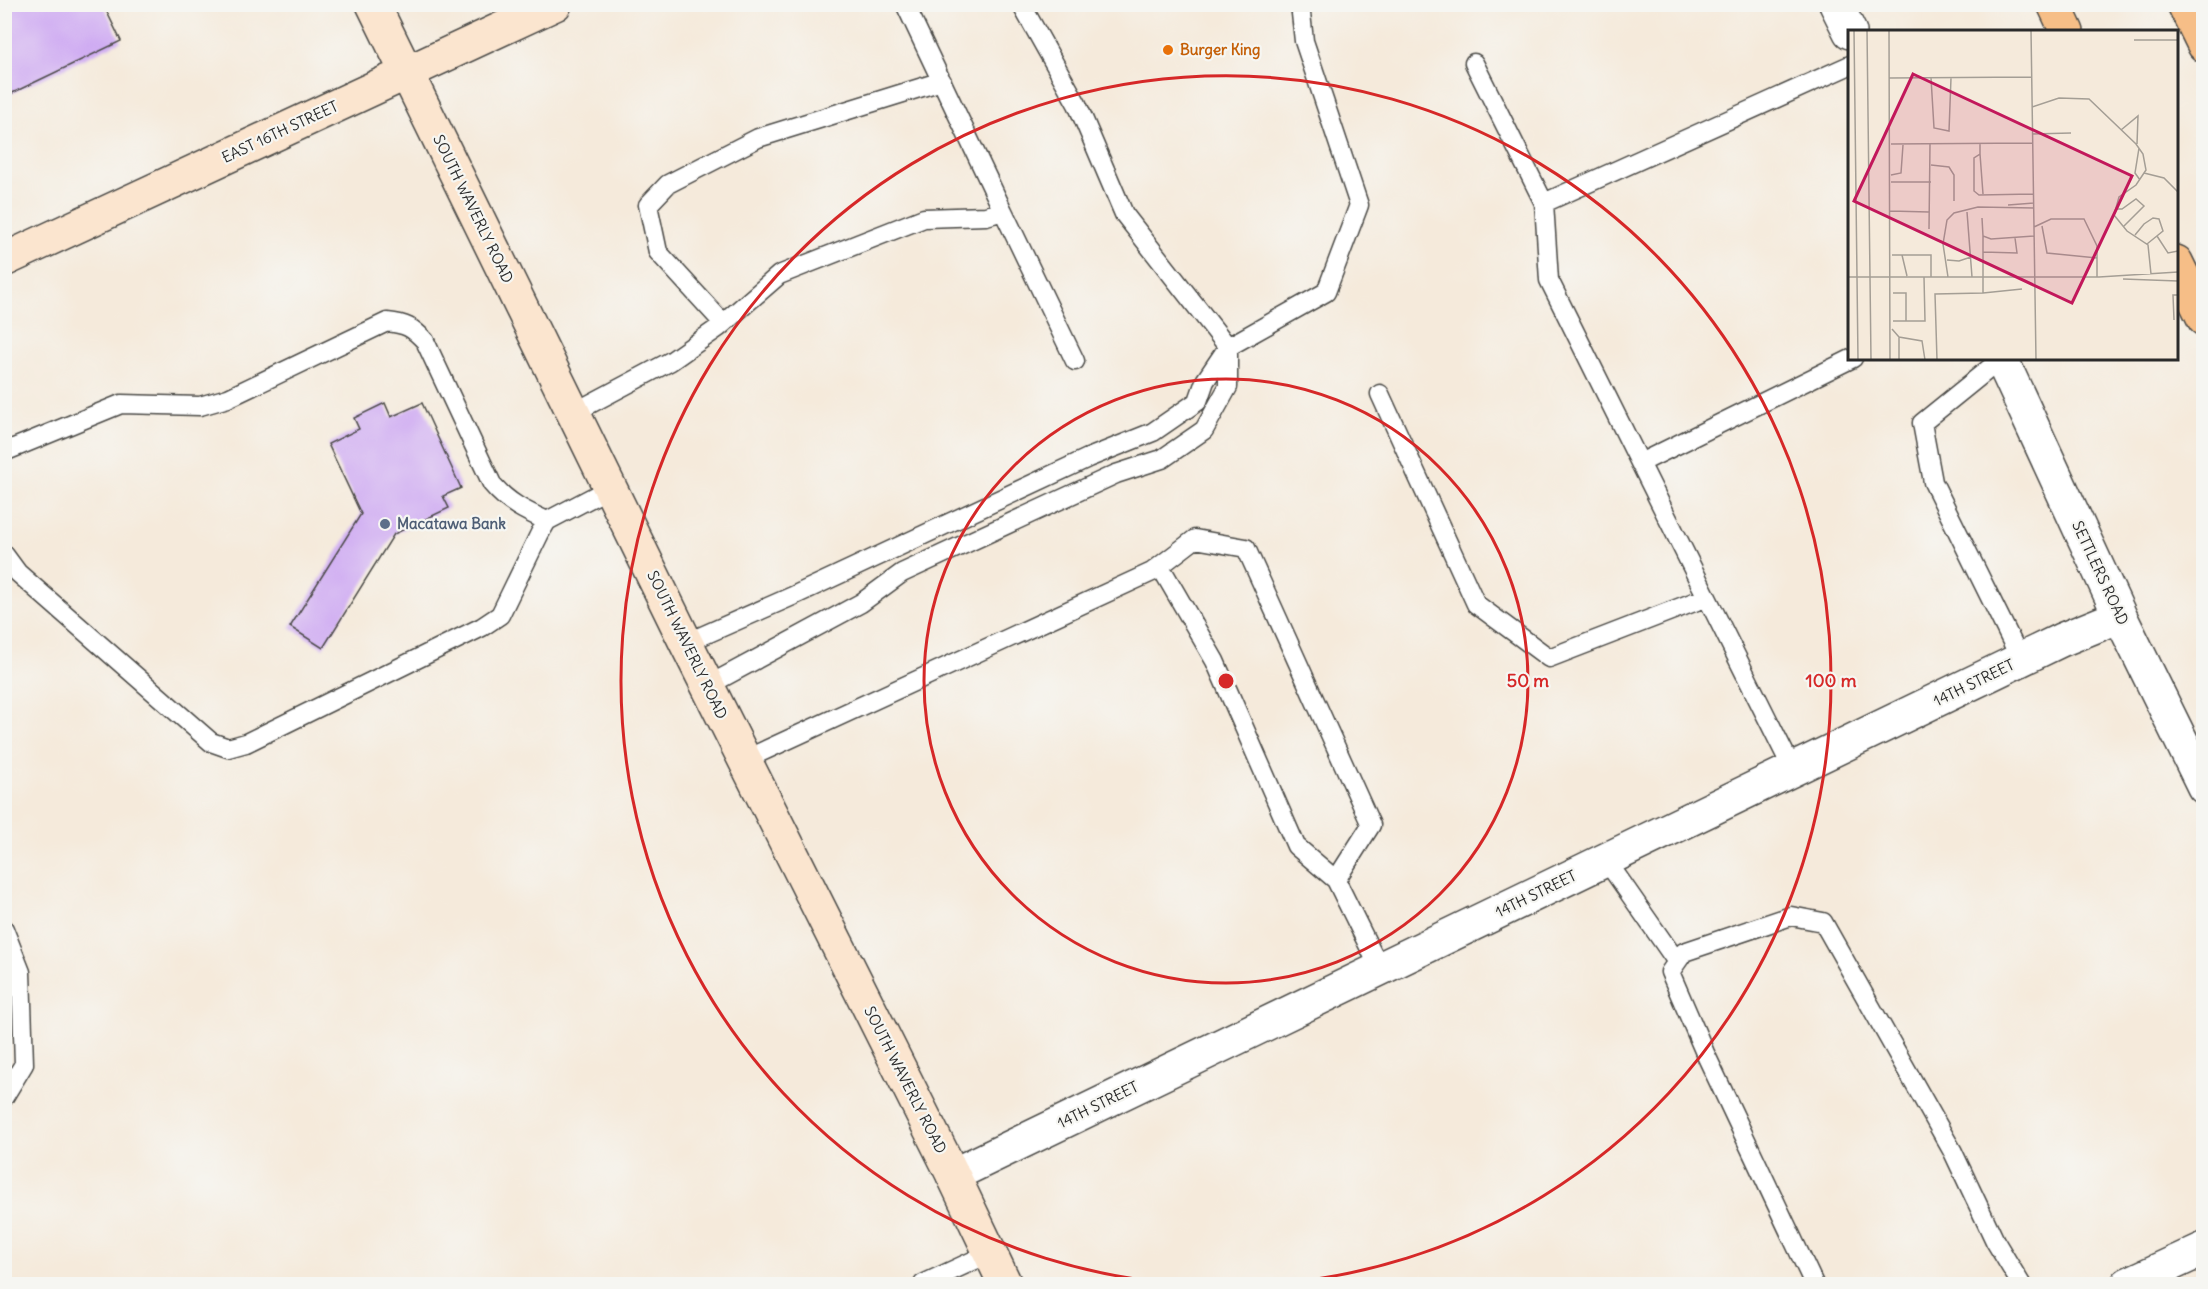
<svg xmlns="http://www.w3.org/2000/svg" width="2208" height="1289" font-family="Delius,sans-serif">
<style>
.building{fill:#cfabf2}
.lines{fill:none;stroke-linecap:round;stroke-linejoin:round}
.service-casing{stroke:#494845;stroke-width:21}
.minor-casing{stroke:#494845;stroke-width:36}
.secondary-casing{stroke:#494845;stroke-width:36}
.trunk-casing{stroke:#494845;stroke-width:36}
.service{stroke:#fff;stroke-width:18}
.minor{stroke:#fff;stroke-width:33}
.secondary{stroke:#fbe5cf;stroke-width:33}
.trunk{stroke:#f6be87;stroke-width:33}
.ring{fill:none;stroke:#d62828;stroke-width:3}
.food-dot{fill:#e8710a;stroke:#f6f6f2;stroke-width:2}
.service-dot{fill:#5c6f8a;stroke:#f6f6f2;stroke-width:2}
.labels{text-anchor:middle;stroke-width:4.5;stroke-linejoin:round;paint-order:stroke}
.food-label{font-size:15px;font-weight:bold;fill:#c56008;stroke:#f6f6f2;text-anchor:start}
.street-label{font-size:15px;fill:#2b2b2b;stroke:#f6f6f2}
.service-label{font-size:15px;font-weight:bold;fill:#4e5e75;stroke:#f6f6f2;text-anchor:start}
.inset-road{fill:none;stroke:#a49e95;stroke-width:1.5}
.view{fill:#c2185b;fill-opacity:0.15;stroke:#c2185b;stroke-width:3}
.inset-edge{fill:none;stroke:#2b2b2b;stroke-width:3}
.centre{fill:#d62828;stroke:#f6f6f2;stroke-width:3}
.ring-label{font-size:18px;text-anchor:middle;font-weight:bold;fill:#d62828;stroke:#f6f6f2;stroke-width:4.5;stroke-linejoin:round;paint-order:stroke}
</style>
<rect width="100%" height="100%" fill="#f6f6f2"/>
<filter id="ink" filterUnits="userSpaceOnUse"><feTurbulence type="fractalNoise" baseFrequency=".0167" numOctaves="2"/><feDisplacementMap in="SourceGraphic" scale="12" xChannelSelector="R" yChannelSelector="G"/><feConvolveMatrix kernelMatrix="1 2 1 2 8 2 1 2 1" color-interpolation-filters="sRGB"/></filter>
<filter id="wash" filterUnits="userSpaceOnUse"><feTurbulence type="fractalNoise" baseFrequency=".008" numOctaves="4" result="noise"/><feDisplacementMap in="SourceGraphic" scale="24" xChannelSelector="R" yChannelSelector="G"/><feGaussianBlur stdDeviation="1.35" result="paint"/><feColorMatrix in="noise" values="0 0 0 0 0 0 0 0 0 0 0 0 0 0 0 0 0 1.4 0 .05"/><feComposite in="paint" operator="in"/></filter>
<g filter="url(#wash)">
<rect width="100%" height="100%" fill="#f5eadb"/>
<g id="blocks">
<path class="building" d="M4,4H103L121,41L4,97Z
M385,403L391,417L422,403L461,488L443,496L449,508L394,534L323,648L290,627L361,514L328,444L359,429L354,418Z"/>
</g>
</g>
<g filter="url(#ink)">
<use href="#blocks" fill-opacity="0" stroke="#494845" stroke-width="1.5"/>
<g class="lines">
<defs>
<path id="service" d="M905,4L1003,211
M1474,63L1544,203L1549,280L1793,770
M1544,203L1850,65
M723,323L658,252L648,205L668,184L758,138L942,81
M2001,359L1922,423L1933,482L2021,660
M1380,394L1476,604L1549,658L1707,597
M573,413L671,361L718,328L779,275L924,218L986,216L1003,211L1075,361
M4,452L121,404L200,406L228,398L387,322C406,324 412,327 425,341L492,484C508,503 525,511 547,521
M1640,463L1853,358
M4,554L18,573L211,742L228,748L246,743L482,627L500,615L540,533L547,521L610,488
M1160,566L1215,661L1296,846L1336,880
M686,643L795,595L1088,458L1153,432L1198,401L1205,381L1228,347L1326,292L1359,205L1304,41L1300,4
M707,686L861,603L902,573L1116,474L1162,459L1204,430L1228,387V347L1124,214L1077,104L1021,4
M744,760L1152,572L1195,539L1246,548L1371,825L1336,880L1380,969
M1606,860L1677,962
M4,929L21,972L24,1064L4,1097
M923,1284L990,1253
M1814,1284L1705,1053L1670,972L1684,952L1791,916L1823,922L1953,1152L1995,1241L2021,1284"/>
<path id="minor" d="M1836,4L1850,32
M2001,358L2120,616L2204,787
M953,1175L2061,640L2120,616
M2128,1284L2204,1249"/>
<path id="secondary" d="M373,4L686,643L953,1175L1005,1284
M4,260L555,4"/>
<path id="trunk" d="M2054,4L2067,32
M2184,4L2204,45
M2176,262L2204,319"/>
</defs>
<use href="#service" class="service-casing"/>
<use href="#minor" class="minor-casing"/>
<use href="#secondary" class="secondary-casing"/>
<use href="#trunk" class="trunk-casing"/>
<use href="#service" class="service"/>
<use href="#minor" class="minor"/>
<use href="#secondary" class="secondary"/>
<use href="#trunk" class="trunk"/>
</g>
</g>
<g class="ring">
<circle cx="1226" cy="681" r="302"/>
<path d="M1179 1284A605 605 0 1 1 1273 1284"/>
</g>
<circle class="food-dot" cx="1168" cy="50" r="6"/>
<circle class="service-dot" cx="385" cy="524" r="6"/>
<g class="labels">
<g class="food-label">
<text x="1180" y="55">Burger King</text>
</g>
<g class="street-label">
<text transform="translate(280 132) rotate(-25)" y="5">EAST 16TH STREET</text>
<text transform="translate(473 209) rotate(64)" y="5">SOUTH WAVERLY ROAD</text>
<text transform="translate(2100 573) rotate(65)" y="5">SETTLERS ROAD</text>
<text transform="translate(687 645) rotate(64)" y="5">SOUTH WAVERLY ROAD</text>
<text transform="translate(1974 683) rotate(-26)" y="5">14TH STREET</text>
<text transform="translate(1536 894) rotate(-26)" y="5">14TH STREET</text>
<text transform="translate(905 1080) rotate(63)" y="5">SOUTH WAVERLY ROAD</text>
<text transform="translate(1098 1105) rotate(-26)" y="5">14TH STREET</text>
</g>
<g class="service-label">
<text x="397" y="529">Macatawa Bank</text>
</g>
</g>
<g transform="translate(1848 30)">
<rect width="330" height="330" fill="#f5eadb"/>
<path class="inset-road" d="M6,0L10,330M19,0L23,330M41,0L42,330M183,0L188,330M286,10H330M41,48L184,47M83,48L86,98L101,101L103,48M184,77L211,68L241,69L288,114L295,124L298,140L288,155L271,167L266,185L279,201L300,215L303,244M273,100L290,86L289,114M184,104L223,103M43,114L184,113M132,114V124L126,128V161L131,165L185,164M291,118L287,143L292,150M132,124L135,164M83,135L101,137L106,145V171M296,143L316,148L330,162M43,145L53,143L55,115M43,152H83M160,175L186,173M267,179H274L288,169L296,176L275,197M42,181L81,182M119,182L124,247M134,188L135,206L143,209L186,206M194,196L199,223L249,228M186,197L203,189H236L249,216V247M81,199L82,114M287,205L296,194L305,188L311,189L315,201L299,214M309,206L320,223L330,221M135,222L169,223L167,208M44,225H83V247M54,225L59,246M99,230L111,231L123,227M0,247H251L330,242M100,247L95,214L99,190L106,183L130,177L186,178M275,249L330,251M45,263H58V291M135,263L174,259M326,290L325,265H330M45,291H77L76,247M44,299L51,307L74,311L77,330M51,330V307M89,330L87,264L135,263V206"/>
<path class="view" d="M65,44L284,146L224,273L6,171Z"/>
<rect width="330" height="330" class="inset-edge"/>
</g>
<circle cx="1226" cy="681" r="9" class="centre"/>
<g class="ring-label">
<text x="1528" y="687">50 m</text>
<text x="1831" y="687">100 m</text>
</g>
<rect width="2208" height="1289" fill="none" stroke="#f6f6f2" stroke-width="24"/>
</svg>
